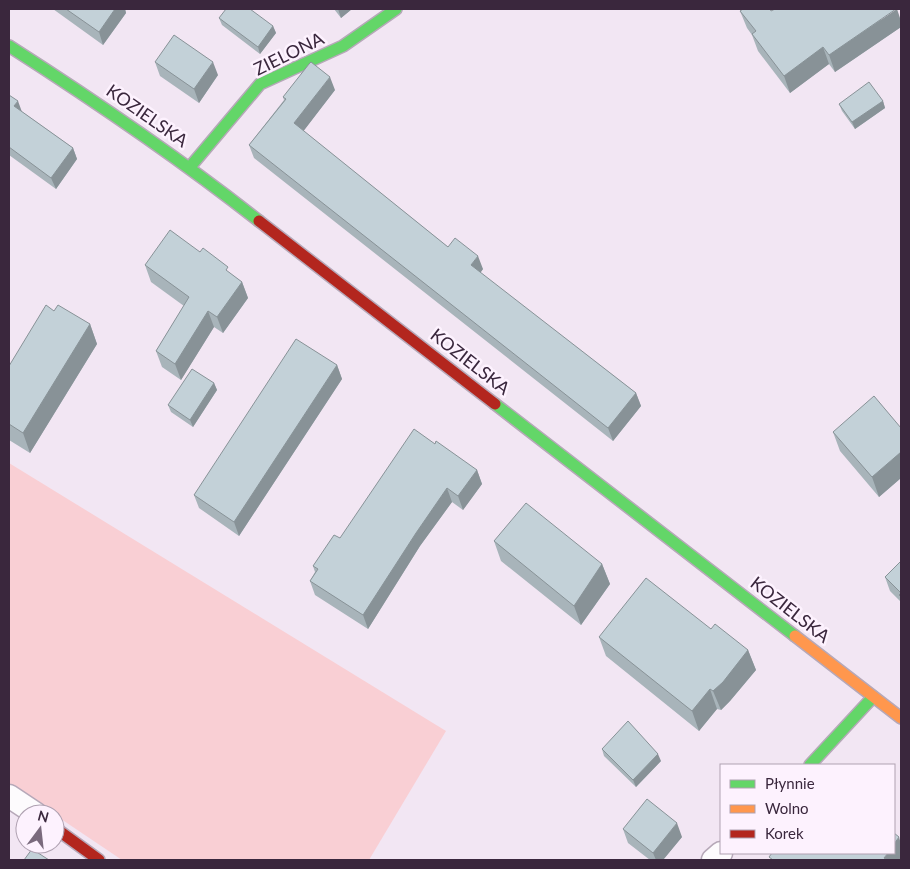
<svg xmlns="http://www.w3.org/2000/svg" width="910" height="869" font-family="Lato,sans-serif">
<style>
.green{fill:#f9cfd4}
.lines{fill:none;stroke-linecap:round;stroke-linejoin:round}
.street-casing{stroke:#b6a8b8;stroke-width:25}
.fast-casing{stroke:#b6a8b8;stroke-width:14}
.slow-casing{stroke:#b6a8b8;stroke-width:14}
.jam-casing{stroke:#b6a8b8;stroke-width:14}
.street{stroke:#fdfbfd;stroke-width:22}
.fast{stroke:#63d668;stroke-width:11}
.slow{stroke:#ff974d;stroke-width:11}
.jam{stroke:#b3261e;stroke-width:11}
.wall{fill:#a8b4ba}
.shaded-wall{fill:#889297}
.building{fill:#c3d1d8;stroke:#889297}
.labels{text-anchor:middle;stroke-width:5;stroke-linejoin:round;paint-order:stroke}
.street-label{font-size:18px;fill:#3a273d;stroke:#fdf2fe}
</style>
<rect width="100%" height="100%" fill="#f2e6f3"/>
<path class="green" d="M9,463L446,731L369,860H122L9,784Z"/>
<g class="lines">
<defs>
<path id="street" d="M9,796L36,814
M713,860L721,853"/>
<path id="fast" d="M9,46C95,101 179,158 259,221
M190,167L260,84L343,46L396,9
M495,404L795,636
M810,765L873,697"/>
<path id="slow" d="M795,636L901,718"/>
<path id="jam" d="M259,221L495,404
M55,828L99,860"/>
</defs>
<use href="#street" class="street-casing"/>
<use href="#fast" class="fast-casing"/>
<use href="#slow" class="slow-casing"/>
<use href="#jam" class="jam-casing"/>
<use href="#street" class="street"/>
<use href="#fast" class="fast"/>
<use href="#slow" class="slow"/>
<use href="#jam" class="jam"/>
</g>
<path class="wall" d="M53,9H125L126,13L103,45Z
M334,9H352L341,18Z
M740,11H771L901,21V27L835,72L829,64L790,93L758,51L752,35L747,28Z
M219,18L273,26L276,33L260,54L222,25Z
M155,62L218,75L199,103L160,76Z
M335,90L303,131L448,247L483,269L480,273L636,393L641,406L613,441L254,158L249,145L284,100L283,97Z
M9,95L21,111L73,148L77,159L56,189L9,155Z
M883,101L885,108L855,129L842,111L839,104Z
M200,252L242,282L248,298L223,333L214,327L181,380L162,367L156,351L184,306L151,282L145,265Z
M54,311L90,324L97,344L30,453L9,440V366Z
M337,365L342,379L239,536L199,508L194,495Z
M214,383L217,390L193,427L171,412L168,405Z
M901,428V478L879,497L840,451L833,432Z
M435,444L477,470L482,484L463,510L452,502L420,546L368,629L315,595L310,581L315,572L313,566Z
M494,541L602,564L610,584L581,625L501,561Z
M901,561V602L890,591L885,577Z
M711,629L748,650L756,670L730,701L721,710L717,709L699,731L606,656L599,637Z
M602,749L661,761L636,787L604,756Z
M623,829L682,837L663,860H650L628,843Z"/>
<path class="shaded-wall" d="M115,9H125L126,13L103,45L99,32Z
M338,9H352L341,18Z
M897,9L901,21V27L835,72L829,55Z
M273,26L276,33L260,54L258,47Z
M823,47L829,64L790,93L784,76Z
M213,62L218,75L199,103L194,89Z
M330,77L335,90L299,137L294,123Z
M18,101L22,112L14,106Z
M883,101L885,108L855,129L852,122Z
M73,148L77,159L56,189L51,178Z
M478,256L483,269L476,279L471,265Z
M242,282L248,298L223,333L217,317Z
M208,311L214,327L181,380L175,364Z
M90,324L97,344L30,453L23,433Z
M337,365L342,379L239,536L234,522Z
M214,383L217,390L193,427L190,420Z
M636,393L641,406L613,441L608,428Z
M901,452V478L879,497L872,477Z
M477,470L482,484L463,510L458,496Z
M447,488L452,502L420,546L368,629L363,615L416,533Z
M602,564L610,584L581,625L574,606Z
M748,650L756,670L730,701L721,710L713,691Z
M710,689L717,709L699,731L692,711Z
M658,754L661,761L636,787L633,780Z
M677,823L682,837L663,860H656L653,853Z
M899,837L901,844V860H885L884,858L888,853H894V844Z"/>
<path class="building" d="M66,9H115L99,32Z
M226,9H250L273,26L258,47L219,18Z
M743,9H770L771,11L775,9H896L829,55L823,47L784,76L752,34L756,31L740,11Z
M174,35L213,62L194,89L155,62Z
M311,62L330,77L294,123L448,247L455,238L478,256L471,265L636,393L608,428L249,145L286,99L283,97L309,64Z
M869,82L883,101L852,122L839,104Z
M9,95L18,101L14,106L73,148L51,178L9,147Z
M170,230L200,252L203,248L228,267L226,270L242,282L217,317L208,311L175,364L156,351L189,297L145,265Z
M46,305L54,311L58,305L90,324L23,433L9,424V366Z
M296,339L337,365L234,522L194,495Z
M192,369L214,383L190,420L168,405Z
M874,396L901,428V452L872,477L833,432Z
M414,429L435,444L436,441L477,470L458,496L447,488L416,533L363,615L310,581L318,569L313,566L334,535L340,538Z
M526,503L602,564L574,606L494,541Z
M901,561V597L899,595L901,593L885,577Z
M646,578L711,629L715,624L748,650L723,682L713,691L710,689L692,711L599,637Z
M628,721L658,754L633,780L602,749Z
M647,799L677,823L653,853L623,829Z
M894,833L899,837L894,844Z
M32,849L49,860H24Z
M772,853H888L884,858L887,860H773L769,857Z"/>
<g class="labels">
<g class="street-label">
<text transform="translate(289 54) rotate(-26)" y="6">ZIELONA</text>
<text transform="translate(147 116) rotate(35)" y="6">KOZIELSKA</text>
<text transform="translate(470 362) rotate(38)" y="6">KOZIELSKA</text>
<text transform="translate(790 610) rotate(38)" y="6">KOZIELSKA</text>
</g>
</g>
<rect width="910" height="869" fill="none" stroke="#3a273d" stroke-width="20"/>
<rect x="720" y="764" width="175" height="90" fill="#fdf2fe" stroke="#afa1b1"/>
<rect x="730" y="780" width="25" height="8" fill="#63d668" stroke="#afa1b1"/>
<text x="765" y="789" font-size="15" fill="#3a273d">Płynnie</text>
<rect x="730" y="805" width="25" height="8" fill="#ff974d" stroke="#afa1b1"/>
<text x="765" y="814" font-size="15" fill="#3a273d">Wolno</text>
<rect x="730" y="830" width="25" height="8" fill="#b3261e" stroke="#afa1b1"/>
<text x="765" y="839" font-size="15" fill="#3a273d">Korek</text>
<g transform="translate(40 829) rotate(15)"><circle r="24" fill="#fdf2fe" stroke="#afa1b1"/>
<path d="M0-4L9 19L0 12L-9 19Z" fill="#7a6a7d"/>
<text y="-8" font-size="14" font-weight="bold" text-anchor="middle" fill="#3a273d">N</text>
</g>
</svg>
